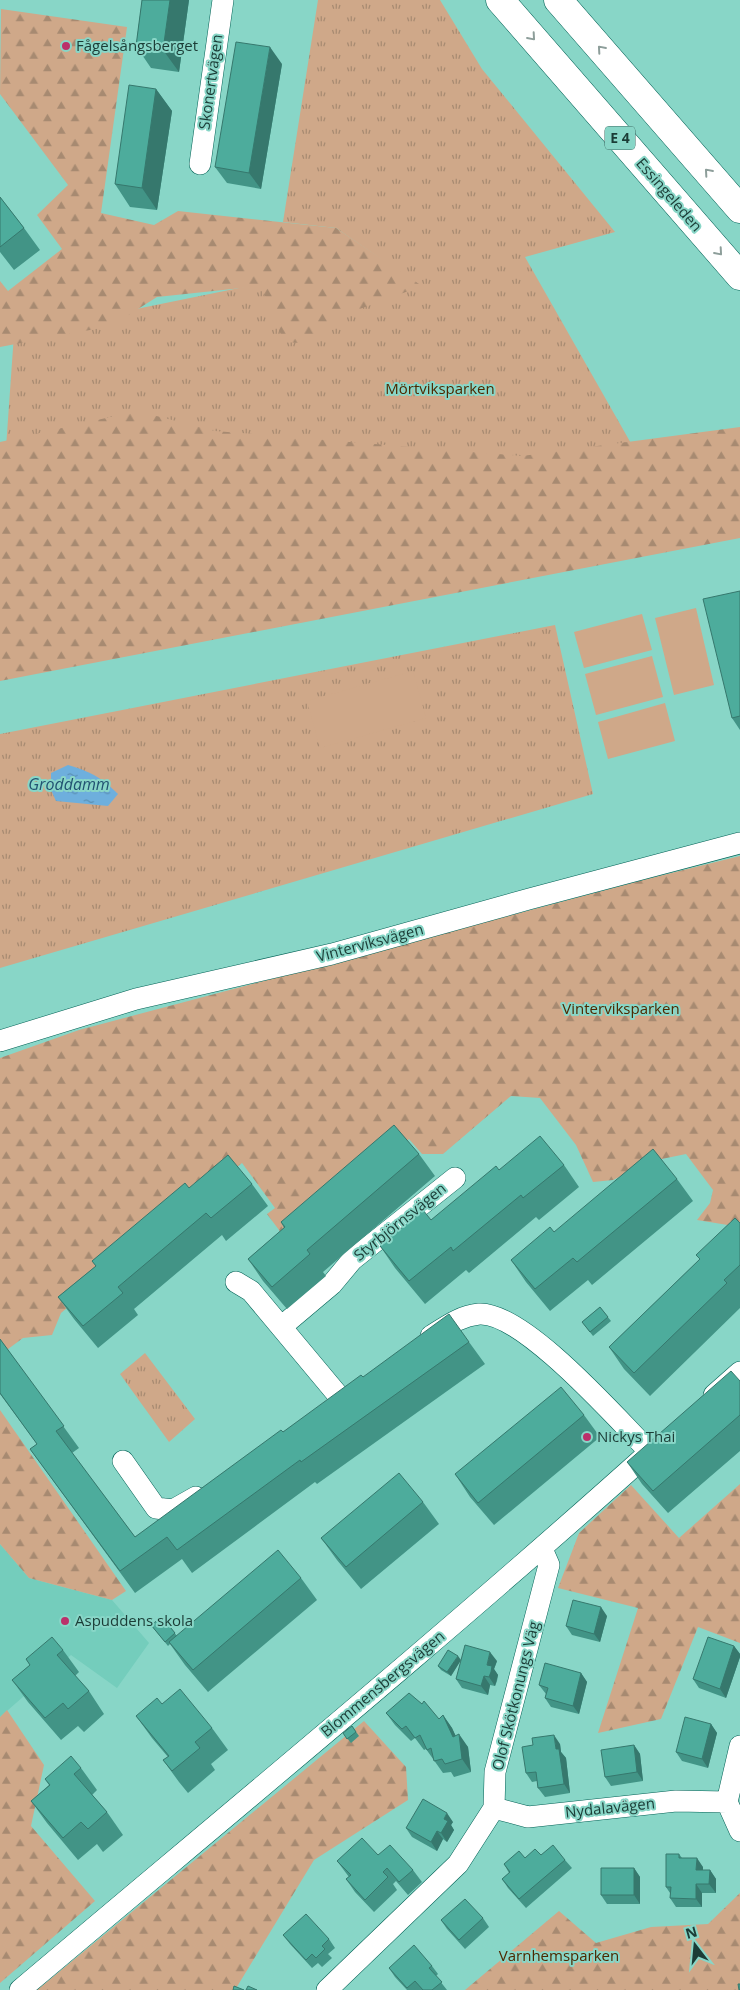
<svg xmlns="http://www.w3.org/2000/svg" width="740" height="1990" font-family="'Open Sans',sans-serif">
<style>
.built{fill:#74cdbc}
.grass{fill:url(#grass-tufts)}
.forest{fill:url(#forest-firs)}
.pitch{fill:#cfa889}
.water{fill:url(#water-ripples)}
.lines{fill:none;stroke-linecap:round;stroke-linejoin:round}
.minor-casing{stroke:#006155;stroke-width:22}
.highway-casing{stroke:#006155;stroke-width:29}
.minor{stroke:#fff;stroke-width:21}
.highway{stroke:#fff;stroke-width:28}
.wall{fill:#429486}
.shaded-wall{fill:#36786d}
.building{fill:#4dac9c;stroke:#36786d}
.oneway{stroke:#8d9e9a}
.poi-dot{fill:#bb306a;stroke:#88d6c7;stroke-width:2}
.labels{text-anchor:middle;stroke-width:4;stroke-linejoin:round;paint-order:stroke}
.shield{fill:#88d6c7;stroke:#3c6a62;stroke-width:1}
.shield-label{font-size:14px;font-weight:bold;fill:#1b3c36}
.poi-label{font-size:15px;fill:#1b3c36;stroke:#88d6c7;text-anchor:start}
.street-label{font-size:15px;fill:#1b3c36;stroke:#88d6c7}
.park-label{font-size:15px;fill:#4d2800;stroke:#88d6c7}
.water-label{font-size:16px;font-style:italic;fill:#215271;stroke:#88d6c7}
</style>
<defs>
<pattern id="grass-tufts" width="24" height="20" patternUnits="userSpaceOnUse" patternTransform="scale(1.25)"><rect width="24" height="20" fill="#cfa889"/><path d="M3 7l-1-3M5 7V3M7 7l1-3M15 17l-1-3M17 17v-4M19 17l1-3" fill="none" stroke="#a78a71"/></pattern>
<pattern id="forest-firs" width="22" height="20" patternUnits="userSpaceOnUse" patternTransform="scale(1.25)"><rect width="22" height="20" fill="#cfa889"/><path d="M5 1l3.5 6h-7zM16 11l3.5 6h-7z" fill="#a78a71"/></pattern>
<pattern id="water-ripples" width="26" height="14" patternUnits="userSpaceOnUse" patternTransform="scale(1.25)"><rect width="26" height="14" fill="#6eafdd"/><path d="M2 4q2-2 4 0t4 0M15 11q2-2 4 0t4 0" fill="none" stroke="#5a90b4"/></pattern>
</defs>
<rect width="100%" height="100%" fill="#88d6c7"/>
<path class="built" d="M0,1544L29,1578L112,1600L149,1643L117,1688L71,1655L0,1717Z"/>
<path class="grass" d="M318,0H440L482,69L615,232L525,257L657,489L0,533L14,334L381,259L336,228L283,222Z
M555,625L593,794L0,968V734Z
M145,1353L195,1419L169,1442L120,1374Z"/>
<path class="forest" d="M1,9L127,27L101,213L154,225L178,211L336,228L422,286L341,316L315,344L284,342L261,286L157,297L111,326L0,347V281L8,291L62,249L37,215L68,185L0,94Z
M137,411L215,431L522,456L740,427V538L0,681V442Z
M740,856V1227L697,1220L710,1203L713,1190L686,1154L652,1161L613,1180L593,1182L576,1145L540,1098L511,1096L443,1154H422L409,1139L288,1242L267,1214L275,1208L242,1163L61,1313L52,1335L23,1338L0,1355V1058L79,1030L643,880Z
M0,1410L126,1591L112,1600L29,1578L0,1544Z
M740,1484V1643L698,1627L661,1719L598,1733L638,1608L558,1588L579,1533L631,1485L679,1538Z
M7,1710L44,1765L31,1826L95,1901L0,1983V1717Z
M364,1721L406,1767L408,1800L314,1860L235,1990H37Z
M740,1893V1990H465L559,1911L596,1943L651,1927L708,1924Z"/>
<path class="pitch" d="M696,608L714,685L674,695L655,618Z
M642,614L652,650L584,668L574,632Z
M652,656L663,697L596,715L585,674Z
M413,671L426,718L320,748L307,701Z
M665,703L675,741L608,759L598,722Z"/>
<path class="water" d="M68,765C91,772 101,777 118,794L108,806L56,801L51,790V773Z"/>
<g class="lines">
<defs>
<path id="minor" d="M200,164L223,0
M0,1041L136,999L332,954L529,899L740,843
M236,1282L251,1291L337,1394
M281,1327L332,1284L352,1260L455,1178
M431,1336C447,1326 460,1316 479,1314C523,1311 618,1420 650,1452
M714,1395L740,1372
M123,1461L156,1508L173,1510L196,1497
M740,1746L727,1802L740,1831
M494,1808L528,1817L676,1801L727,1802
M20,1990C232,1811 446,1635 652,1450
M327,1990L458,1864L494,1808L495,1772L549,1565L542,1549"/>
<path id="highway" d="M500,0L740,276
M558,0L740,209"/>
</defs>
<use href="#minor" class="minor-casing"/>
<use href="#highway" class="highway-casing"/>
<use href="#minor" class="minor"/>
<use href="#highway" class="highway"/>
</g>
<path class="wall" d="M142,0H189L179,72L151,68L136,46Z
M282,64L261,189L227,183L215,167Z
M156,89L172,111L157,210L130,207L115,184Z
M0,197L24,228L40,250L14,270L0,252Z
M740,591V730L732,718Z
M419,1154L435,1176L323,1272L326,1276L287,1309L263,1281L248,1259L284,1228L281,1222Z
M564,1165L579,1187L539,1220L536,1217L469,1273L466,1270L425,1304L395,1268L380,1246L431,1220L499,1170Z
M677,1179L693,1201L592,1285L588,1280L550,1311L526,1282L511,1260L554,1232Z
M252,1184L268,1206L226,1241L222,1235L134,1309L138,1315L98,1348L74,1319L58,1297L96,1266L92,1261L189,1188Z
M740,1223V1308L650,1396L624,1369L609,1347L700,1259L696,1255Z
M600,1307L611,1321L593,1336L582,1322Z
M0,1339L79,1448L72,1453L135,1537L283,1432L363,1377L469,1342L485,1364L317,1484L315,1482L192,1573L182,1559L135,1593L30,1449L37,1444L0,1394Z
M740,1381V1451L668,1513L642,1484L627,1462Z
M584,1415L600,1437L494,1525L470,1497L455,1474Z
M423,1502L439,1524L361,1589L337,1560L321,1538Z
M301,1578L317,1600L208,1692L185,1665L170,1644L168,1646L151,1625L162,1617L177,1636Z
M607,1616L600,1642L572,1635L566,1626Z
M734,1646L740,1654V1657L726,1698L699,1688L693,1679Z
M63,1650L79,1672L75,1676L89,1691L104,1714L84,1732L78,1726L61,1740L28,1702L12,1680L30,1665L26,1659Z
M461,1660L451,1676L441,1670L438,1666Z
M497,1661L494,1669L498,1675L497,1681L495,1686L490,1685L488,1695L462,1688L456,1679Z
M581,1673L587,1682L579,1714L551,1707L545,1698L546,1694L539,1685Z
M162,1704L212,1728L228,1750L211,1764L215,1770L188,1793L179,1782L163,1760L168,1757L152,1738L136,1716Z
M386,1713L439,1719L443,1715L452,1728L455,1735L468,1747L471,1772L454,1777L451,1772L443,1773L426,1749L424,1750L415,1738L411,1741L395,1725Z
M711,1724L717,1733L708,1768L682,1761L676,1752Z
M352,1726L359,1736L351,1743L343,1733Z
M560,1744L561,1752L566,1758L570,1793L545,1797L538,1788L537,1781L532,1782L526,1773Z
M634,1745L640,1754L643,1781L611,1786L605,1777Z
M81,1768L97,1790L92,1795L107,1812L123,1835L103,1852L97,1844L78,1860L47,1823L31,1801L49,1785L45,1779Z
M453,1822L451,1825L454,1830L447,1842L443,1839L437,1851L412,1837L406,1828Z
M679,1854L682,1858L703,1867V1870H710L716,1879V1893H702V1907H676L670,1898V1893L666,1887Z
M378,1855L413,1870L422,1882L408,1895L396,1881L393,1884L397,1890L374,1912L355,1892L346,1879L349,1877L337,1861Z
M541,1855L565,1860L572,1868L526,1908L508,1888L502,1879L509,1873L504,1864L525,1858Z
M634,1868L640,1877V1904H607L601,1895Z
M483,1918L489,1927L465,1949L447,1929L441,1920Z
M283,1935L329,1939L335,1948L328,1954L332,1958L322,1967L318,1963L312,1968L290,1944Z
M432,1966L438,1974L436,1976L447,1990H407L395,1977L389,1968Z"/>
<path class="shaded-wall" d="M170,0H189L179,72L163,50Z
M270,47L282,64L261,189L249,173Z
M156,89L172,111L157,210L142,188Z
M601,1607L607,1616L600,1642L594,1634Z
M734,1646L740,1654V1657L726,1698L720,1689Z
M490,1652L497,1661L494,1669L498,1675L495,1686L489,1677L487,1665Z
M458,1656L461,1660L451,1676L447,1672Z
M581,1673L587,1682L579,1714L573,1706Z
M484,1676L490,1685L488,1695L481,1686Z
M443,1715L452,1728L461,1747L459,1734L468,1747L471,1772L462,1759Z
M711,1724L717,1733L708,1768L702,1759Z
M554,1735L560,1744L561,1752L566,1758L570,1793L564,1784L556,1749Z
M634,1745L640,1754L643,1781L637,1772Z
M447,1813L453,1822L451,1825L454,1830L447,1842L441,1833L444,1819Z
M437,1831L443,1839L437,1851L431,1842Z
M697,1858L703,1867V1879L696,1870Z
M634,1868L640,1877V1904L634,1895Z
M710,1870L716,1879V1893L709,1884Z
M696,1884L702,1893V1907L696,1899Z"/>
<path class="building" d="M142,0H170L163,50L136,46Z
M236,42L270,47L249,173L215,167Z
M129,85L156,89L142,188L115,184Z
M0,197L24,228L0,247Z
M740,591V716L732,718L703,599Z
M394,1125L419,1154L307,1250L310,1254L272,1287L248,1259L285,1227L281,1222Z
M540,1136L564,1165L523,1198L521,1195L453,1251L451,1247L409,1281L380,1246L423,1210L431,1220L496,1166L499,1170Z
M653,1149L677,1179L577,1262L573,1258L535,1289L511,1260L550,1227L554,1232Z
M228,1155L252,1184L211,1218L206,1213L118,1287L123,1293L83,1326L58,1297L96,1266L92,1261L185,1183L189,1188Z
M735,1218L740,1223V1265L724,1280L727,1283L634,1373L609,1347L700,1259L696,1255Z
M600,1307L608,1317L590,1332L582,1322Z
M449,1314L469,1342L301,1462L300,1460L177,1550L167,1537L120,1571L30,1449L37,1444L0,1393V1339L64,1426L56,1431L135,1537L281,1430L283,1432L361,1375L363,1377Z
M731,1371L740,1381V1415L653,1491L627,1462Z
M561,1387L584,1415L478,1503L455,1474Z
M399,1473L423,1502L346,1567L321,1538Z
M278,1550L301,1578L193,1670L169,1642Z
M573,1600L601,1607L594,1634L566,1626Z
M162,1617L175,1633L165,1642L151,1625Z
M52,1637L63,1650L57,1655L89,1691L68,1709L63,1703L45,1718L12,1680L30,1665L26,1659Z
M708,1637L734,1646L720,1689L693,1679Z
M465,1645L490,1652L487,1665L492,1666L491,1672L489,1677L484,1676L481,1686L456,1679Z
M448,1650L458,1656L447,1672L438,1666Z
M545,1663L581,1673L573,1706L545,1698L548,1688L539,1685Z
M180,1689L212,1728L195,1742L200,1748L172,1771L163,1760L169,1756L136,1716L157,1698L162,1704Z
M409,1693L422,1704L424,1701L439,1719L443,1715L453,1737L459,1734L462,1759L445,1764L442,1759L434,1761L431,1748L427,1750L420,1735L415,1738L406,1726L402,1729L386,1713Z
M685,1717L711,1724L702,1759L676,1752Z
M352,1726L356,1732L347,1739L343,1733Z
M554,1735L556,1749H559L564,1784L538,1788L536,1772L526,1773L522,1747L533,1745L532,1738Z
M634,1745L637,1772L605,1777L601,1750Z
M71,1756L81,1768L74,1774L107,1812L88,1829L81,1822L63,1838L31,1801L50,1785L45,1779Z
M423,1799L447,1813L444,1819L448,1821L441,1833L437,1831L431,1842L406,1828Z
M362,1838L378,1855L390,1845L413,1870L399,1882L387,1868L383,1872L388,1877L365,1900L346,1879L351,1875L337,1861Z
M553,1845L565,1860L519,1899L502,1879L510,1872L504,1864L519,1851L525,1858L535,1849L541,1855Z
M666,1854H679V1858H697L696,1870H710L709,1884H696V1899L670,1898L671,1887H666Z
M601,1868H634V1895H601Z
M465,1899L483,1918L459,1940L441,1920Z
M306,1914L329,1939L322,1946L325,1949L316,1958L312,1954L306,1960L283,1935Z
M414,1945L432,1966L429,1968L442,1982L432,1990H423L415,1981L407,1988L389,1968Z
M738,1984H740V1990H739Z
M234,1986L244,1990H233Z
M248,1986L257,1990H246Z"/>
<defs><path id="oneway-chevron" d="M-2-3.5L2.5 0L-2 3.5" fill="none" stroke-width="1.6" stroke-linecap="round" stroke-linejoin="round" transform="scale(1.25)"/></defs>
<g class="oneway">
<use href="#oneway-chevron" transform="translate(532 37) rotate(49)"/>
<use href="#oneway-chevron" transform="translate(601 49) rotate(-131)"/>
<use href="#oneway-chevron" transform="translate(708 172) rotate(-131)"/>
<use href="#oneway-chevron" transform="translate(719 252) rotate(49)"/>
</g>
<g class="poi-dot">
<circle cx="66" cy="46" r="5"/>
<circle cx="587" cy="1437" r="5"/>
<circle cx="65" cy="1621" r="5"/>
</g>
<g class="labels">
<rect class="shield" x="605" y="126.5" width="30" height="23" rx="4"/>
<g class="shield-label">
<text x="620" y="143">E 4</text>
</g>
<g class="poi-label">
<text x="76" y="51">Fågelsångsberget</text>
<text x="597" y="1442">Nickys Thai</text>
<text x="75" y="1626">Aspuddens skola</text>
</g>
<g class="street-label">
<text transform="translate(211 82) rotate(-82)" y="5">Skonertvägen</text>
<text transform="translate(669 195) rotate(49)" y="5">Essingeleden</text>
<text transform="translate(370 943) rotate(-15)" y="5">Vinterviksvägen</text>
<text transform="translate(400 1222) rotate(-39)" y="5">Styrbjörnsvägen</text>
<text transform="translate(383 1684) rotate(-40)" y="5">Blommensbergsvägen</text>
<text transform="translate(516 1696) rotate(-76)" y="5">Olof Skötkonungs Väg</text>
<text transform="translate(610 1808) rotate(-6)" y="5">Nydalavägen</text>
</g>
<g class="park-label">
<text x="440" y="394">Mörtviksparken</text>
<text x="621" y="1014">Vinterviksparken</text>
<text x="559" y="1961">Varnhemsparken</text>
</g>
<g class="water-label">
<text x="69" y="790">Groddamm</text>
</g>
</g>
<g transform="translate(695 1945) rotate(344)" stroke="#88d6c7" stroke-width="4" paint-order="stroke">
<path d="M0-4L9 19L0 12L-9 19Z" fill="#1b3c36"/>
<text y="-8" font-size="14" font-weight="bold" text-anchor="middle" fill="#1b3c36">N</text>
</g>
</svg>
